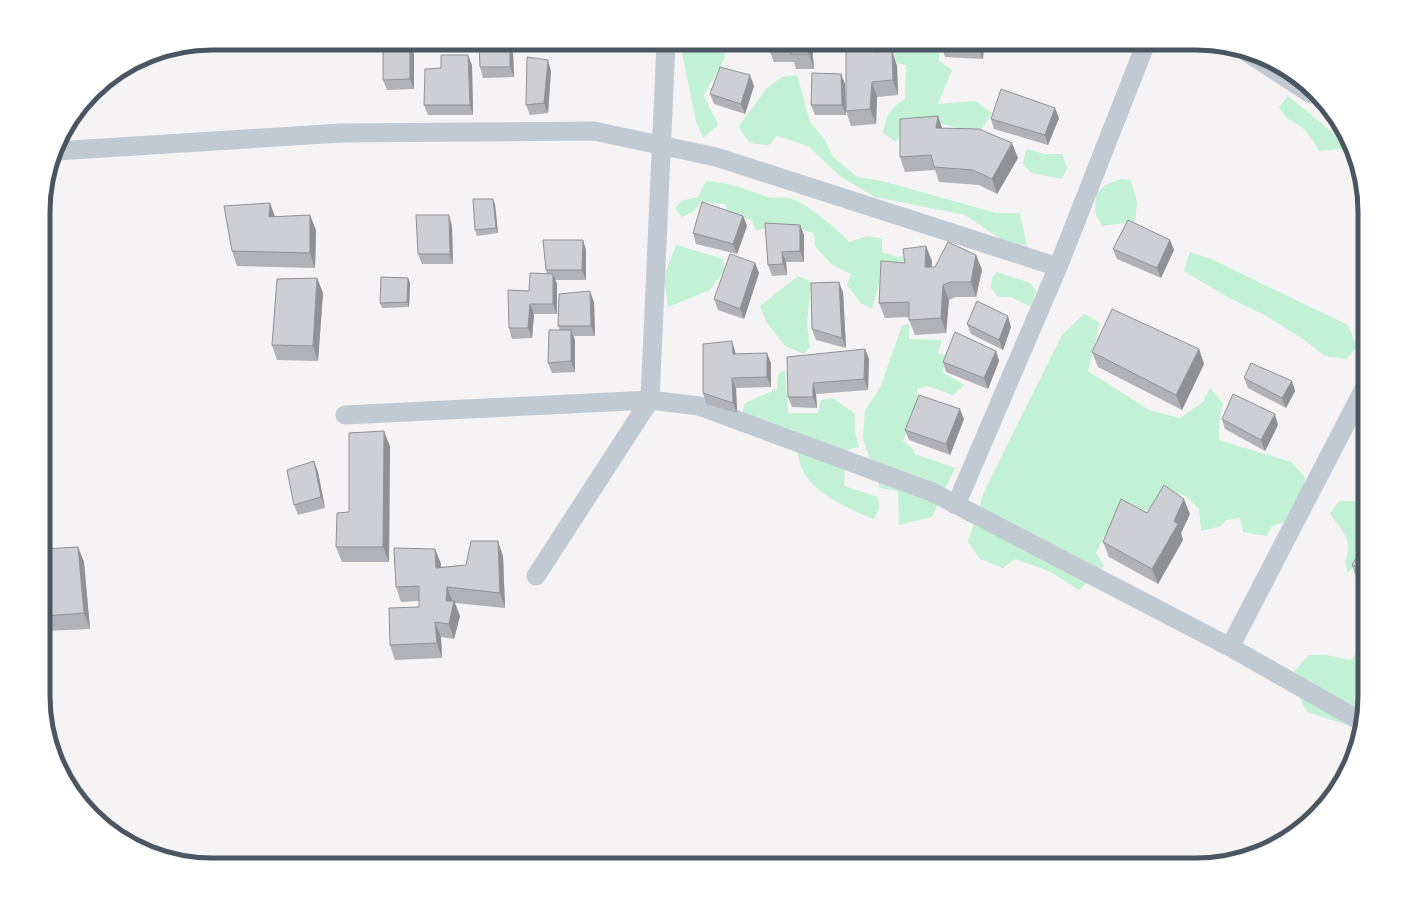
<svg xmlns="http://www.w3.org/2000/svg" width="1408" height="908" font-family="Arial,sans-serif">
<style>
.green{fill:#c3f1d5}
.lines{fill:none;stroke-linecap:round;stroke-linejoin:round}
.minor{stroke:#c1cad2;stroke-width:19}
.wall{fill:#b0b2b7}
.shaded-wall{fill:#909195}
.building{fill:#cdcfd5;stroke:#909195}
.rim{fill:none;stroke:#4a5661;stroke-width:5}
</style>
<rect width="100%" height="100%" fill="#f5f3f3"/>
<path class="green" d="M680,43H705L707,45L723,44L725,58L704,95L718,125L703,138L696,121Z
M884,43H939V61L952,70L938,104L975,101L992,113L981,130L958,128L931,121L908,122L896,142L883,133C887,114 889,109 905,99L906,65L888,61Z
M797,75L810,122L825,140L832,156L857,177L882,181L996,213H1020L1027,246L1005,242L965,215L875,197L841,177L808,146L777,136L769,145C749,144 749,144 739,126L767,88L782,77Z
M1288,96L1337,136L1346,140L1349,148L1319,151C1314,142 1309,133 1300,126C1288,117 1287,121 1279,107Z
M1026,149L1044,154H1062L1067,168L1062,179L1031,173L1023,164Z
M1121,179L1131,180L1137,203L1135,222L1102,226L1095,213L1096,194L1105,185Z
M706,181C727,182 748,190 768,197C776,199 786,196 793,199C809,206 838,229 849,242L868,236L882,239V252L897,257L906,256L904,268L885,272L879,283L872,309L861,303L847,285L851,274L831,264L815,246L814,233L798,229H785L778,223L756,231L751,219L737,218L727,214L726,204L701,202L694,211L682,217L675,209L681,201L698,197Z
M676,245L723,259L725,269L710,290L668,307L664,277Z
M1190,252L1211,259L1348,325L1357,347L1346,359L1325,356L1303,339L1263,314L1229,298L1184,271Z
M997,272L1030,283L1036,291L1031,307L1011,297H998L991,288L992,277Z
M798,276L811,282L807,324L810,347L804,354L785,346L767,323L760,306Z
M1084,314L1100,323L1088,371L1149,410L1180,418L1203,402L1210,388L1223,403L1219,424V440L1291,462L1304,476L1312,509L1288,521L1272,526L1267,536L1243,532L1240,518L1226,520L1221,526L1201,531L1199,509L1184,495L1164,493L1157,503L1145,511L1119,507L1096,553L1104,566L1079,590L1049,571L1015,559L1003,568L980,559L968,542L984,492L1062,335Z
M909,324V339L942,340L938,353L949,356L942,372L965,385L953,395L928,386L917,389L918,404L903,441L912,448L915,454L955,468L932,517L899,525L898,491L880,488L863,439L865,410L880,388L902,326Z
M785,370L788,413H818L821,400L833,398L855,414V432L859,447L845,451L844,486L878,497L879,509L874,519C849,509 808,492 800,463C797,452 796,440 794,429L757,436L738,429L745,403L777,389L778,374Z
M1339,501H1355C1358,505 1364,512 1365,517C1368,538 1361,558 1348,573C1342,558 1349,558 1348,545C1347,535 1336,522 1330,514Z
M1365,642V707L1360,729L1307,712L1289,677L1309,655H1326L1351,660Z"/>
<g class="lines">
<path class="minor" d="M1245,51L1311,94
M56,151L341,133L594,131L716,157L1058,267
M345,415L650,400L699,406L932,492L1230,647L1362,722
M956,505L1058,267L1146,43
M536,576L650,400L666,43
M1230,647L1365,387"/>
</g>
<path class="wall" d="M768,43H838L825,44L826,50L812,46L814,69H796L794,62H774L768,47Z
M846,43H880V52L892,51L897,66L898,95L877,97L876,124L851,126L846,111Z
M940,43H984L983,59L945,57Z
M410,44L414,54V89L387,90L383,80Z
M513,53L514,77L483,78L480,67Z
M472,65L473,115H428L424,105L441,68Z
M551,71L548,113L530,115L526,105Z
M841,74L845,84L846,115H815L811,105Z
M117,75V81L103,83Z
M754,86L745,114L714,104L710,94Z
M938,116L942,128L1018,158L997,194L979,185L939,182L935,170L905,172L900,157Z
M1059,118L1048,145L994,129L991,119Z
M270,203L275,216L316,230L315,268L237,266L232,251Z
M495,204L498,233L477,236L475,230Z
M743,216L747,226L737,254L696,244L693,233Z
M800,225L804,235V262H786L787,275L772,276L768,265Z
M452,226L453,264H422L418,254Z
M583,240L586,250V280H555L557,284V314H534L532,338L512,339L509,328L529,291L547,274L546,270Z
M1170,240L1174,250L1161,278L1117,259L1113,249Z
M44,243L50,288L44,289Z
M976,255L982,270L976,297H956L949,300L946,333L915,335L909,320V317L885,318L879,303L905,263L932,261L931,267H935Z
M755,263L759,273L744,319L718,310L714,299Z
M317,278L323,293L318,361L277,360L272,345Z
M408,278L410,283L409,307L382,308L380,303Z
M843,292L846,348L816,340L812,329Z
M594,302L595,336H574L575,341V372L552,373L548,363L560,330L558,326Z
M967,324L1011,327L1003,350L971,334Z
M865,349L869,359L868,390L816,394L817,408L792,407L788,397Z
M1199,349L1204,364L1182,410L1098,367L1092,352Z
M735,351L736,354L771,363V387L736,388L737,413L706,404L703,393Z
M996,351L999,361L988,389L946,372L943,362Z
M1244,378L1292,381L1295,391L1286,408L1248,388Z
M964,419L950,455L909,440L905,430Z
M1222,419L1278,425L1265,451L1225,429Z
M390,446L389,562H342L336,547L349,512Z
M318,472L325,508L298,515L294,505Z
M1147,513L1190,514L1181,533L1183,540L1158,584L1109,557L1103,542Z
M1365,544V584L1357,580L1352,565Z
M78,547L84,562L90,629L44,631V549Z
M435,549L441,564V567L466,565L503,556L505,608L455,603L460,616L454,639L441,637L442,658L395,660L390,645L419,607V601L401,602L396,587Z"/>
<path class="shaded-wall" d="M510,43L513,53L514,77L510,67Z
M807,43H810L812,46L814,69L809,54Z
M823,43H825L826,50Z
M874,43H880V67L875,52Z
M978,43H984L983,59L978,44Z
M410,44L414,54V89L410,79Z
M892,51L897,66L898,95L893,80Z
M468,55L472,65L473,115L470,105Z
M548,60L551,71L548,113L544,103Z
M841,74L845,84L846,115L842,105Z
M750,75L754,86L745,114L741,104Z
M872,82L877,97L876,124L870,109Z
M1055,108L1059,118L1048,145L1045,135Z
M938,116L943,131L936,128Z
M1012,143L1018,158L997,194L992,179Z
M493,199L495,204L498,233L496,228Z
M270,203L275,218L269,217Z
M310,215L316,230L315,268L310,253Z
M449,215L452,226L453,264L450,254Z
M743,216L747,226L737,254L733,244Z
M800,225L804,235V262L800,251Z
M583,240L586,250V280L582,270Z
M1170,240L1174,250L1161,278L1157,268Z
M44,243L50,288L45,273Z
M926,246L932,261L931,282L925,267Z
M782,252L786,262L787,275L783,264Z
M976,255L982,270L976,297L971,282Z
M755,263L759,273L744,319L740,309Z
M553,274L557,284V314L553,304Z
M317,278L323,293L318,361L313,346Z
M408,278L410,283L409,307L407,302Z
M839,282L843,292L846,348L842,338Z
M943,285L949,300L946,333L941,318Z
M590,291L594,302L595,336L591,326Z
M530,304L534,314L532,338L528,328Z
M1008,316L1011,327L1003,350L999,340Z
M571,330L575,341V372L571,361Z
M732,341L735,351L736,365L733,354Z
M865,349L869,359L868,390L864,379Z
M1199,349L1204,364L1182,410L1176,395Z
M996,351L999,361L988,389L984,378Z
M767,353L771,363V387L767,377Z
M732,378L736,388L737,413L733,403Z
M1292,381L1295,391L1286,408L1282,398Z
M813,383L816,394L817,408L813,397Z
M960,409L964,419L950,455L946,444Z
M1275,414L1278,425L1265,451L1261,440Z
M384,431L390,446L389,562L383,547Z
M314,461L318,472L325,508L321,497Z
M1184,499L1190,514L1181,533L1183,540L1158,584L1152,569Z
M498,541L503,556L505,608L500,593Z
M78,547L84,562L90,629L84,613Z
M435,549L441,564V583L436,568Z
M447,587L453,602L454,601L460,616L454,639L449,624L446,601Z
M435,622L441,637L442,658L437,643Z"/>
<path class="building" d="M498,43H510V67H480L479,44Z
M768,43H807L809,54H791L790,47H768Z
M846,43H874L875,52L892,51L893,80L872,82L870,109L846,111Z
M955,43H978V44Z
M383,44H410V79L383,80Z
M441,55H468L470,105H424L425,69L441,68Z
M527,57L548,60L544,103L526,105Z
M720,67L750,75L741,104L710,94Z
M812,73L841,74L842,105H811Z
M1001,89L1055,108L1045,135L991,119Z
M938,116L936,128L979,129L1012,143L992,179L973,170L934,167L931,155L900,157V119Z
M473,199H493L496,228L475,230Z
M702,202L743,216L733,244L693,233Z
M270,203L269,217L310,215V253L232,251L224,206Z
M416,215H449L450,254H418Z
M1128,220L1170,240L1157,268L1113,249Z
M765,223L800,225V251L782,252L783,264L768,265Z
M543,240H583L582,270H546Z
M948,242L976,255L971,282H951L943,285L941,318L909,320V302L879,303L881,261L905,263L903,249L926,246L925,267H935Z
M730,254L755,263L740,309L714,299Z
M530,273L553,274V304H530L528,328H509L508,290L529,291Z
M381,277L408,278L407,302L380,303Z
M317,278L313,346L272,345L277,279Z
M839,282L842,338L812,329L811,283Z
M590,291L591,326H558L559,294Z
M977,301L1008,316L999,340L967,324Z
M1112,309L1199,349L1176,395L1092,352Z
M549,330H571V361L548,363Z
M955,332L996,351L984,378L943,362Z
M732,341L733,354L767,353V377L732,378L733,403L703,393V344Z
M865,349L864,379L813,383V397H788L787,357Z
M1251,363L1292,381L1282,398L1244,378Z
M1233,394L1275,414L1261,440L1222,419Z
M919,395L960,409L946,444L905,430Z
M1365,420V425L1363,424Z
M384,431L383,547H336L337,513L349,512V433Z
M314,461L321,497L294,505L287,470Z
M1164,485L1184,499L1174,521L1178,524L1152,569L1103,542L1121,499L1147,513Z
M471,541H498L500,593L447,587L446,601H454L449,624L435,622L437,643L390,645L389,608L419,607V586L396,587L394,548L435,549L436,568L466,565Z
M1365,544V572L1352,565Z
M78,547L84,613L44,616V549Z"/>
<path d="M0 0H1408V908H0ZM212 50H1196A162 162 0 0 1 1358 212V696A162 162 0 0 1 1196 858H212A162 162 0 0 1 50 696V212A162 162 0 0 1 212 50Z" fill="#fff" fill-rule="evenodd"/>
<path class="rim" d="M212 50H1196A162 162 0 0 1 1358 212V696A162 162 0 0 1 1196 858H212A162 162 0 0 1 50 696V212A162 162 0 0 1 212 50Z"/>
</svg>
